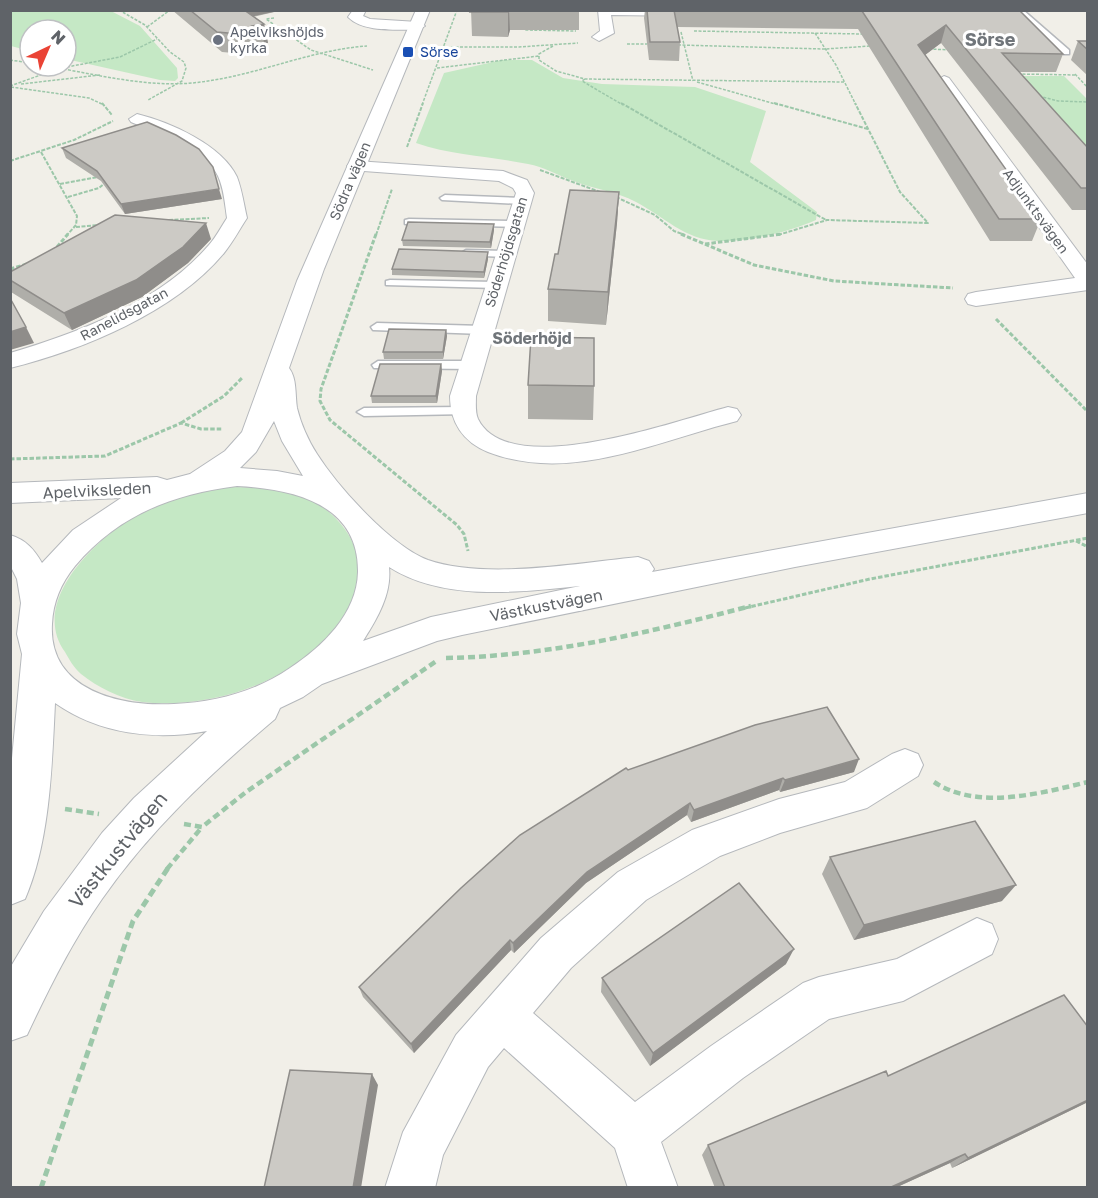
<svg xmlns="http://www.w3.org/2000/svg" width="1098" height="1198" font-family="'Golos Text',sans-serif">
<style>
.green{fill:#c5e8c5}
.lines{fill:none;stroke-linecap:round;stroke-linejoin:round}
.service-casing{stroke:#b5b8bc;stroke-width:3}
.minor-casing{stroke:#b5b8bc;stroke-width:2}
.tertiary-casing{stroke:#b5b8bc;stroke-width:2}
.path-far4{stroke:#9cc7a9;stroke-width:1.5;stroke-dasharray:3 1.5;stroke-linecap:butt}
.path-far3{stroke:#9cc7a9;stroke-width:2;stroke-dasharray:4 1.5;stroke-linecap:butt}
.path-far2{stroke:#9cc7a9;stroke-width:3;stroke-dasharray:4.5 2;stroke-linecap:butt}
.path-far1{stroke:#9cc7a9;stroke-width:4.5;stroke-dasharray:7 4;stroke-linecap:butt}
.path{stroke:#9cc7a9;stroke-width:5;stroke-dasharray:8 4.5;stroke-linecap:butt}
.service{fill:#fff;fill-rule:evenodd}
.minor{fill:#fff;fill-rule:evenodd}
.tertiary{fill:#fff;fill-rule:evenodd}
.wall{fill:#afaea9}
.shaded-wall{fill:#8f8d8a}
.building{fill:#cccac5;stroke:#8f8d8a;stroke-width:1.5}
.worship-dot{fill:#6b7280;stroke:#fff;stroke-width:2}
.transit-dot{fill:#1a4fb4;stroke:#fff;stroke-width:2}
.labels{text-anchor:middle;stroke-width:6;stroke-linejoin:round;paint-order:stroke}
.far-worship-label{font-size:14px;fill:#5b616d;stroke:#fff;text-anchor:start}
.far-transit-label{font-size:14px;fill:#164399;stroke:#fff;text-anchor:start}
.far-street-label{font-size:14px;fill:#5f6368;stroke:#fff}
.far-quarter-label{font-size:16px;font-weight:bold;fill:#70757a;stroke:#fff}
.street-label{font-size:16px;fill:#5f6368;stroke:#fff}
.far-district-label{font-size:18px;font-weight:bold;fill:#70757a;stroke:#fff}
.near-street-label{font-size:20px;fill:#5f6368;stroke:#fff}
</style>
<rect width="100%" height="100%" fill="#f1efe8"/>
<path class="green" d="M11,10L111,11L140,26L177,68L178,78L175,81L160,80L66,59V30H30V51L11,46Z
M502,60H532L563,78L602,84L695,87L766,111L750,162L817,212L816,220C789,232 747,242 718,241C685,240 663,216 636,202C616,191 592,189 571,180C557,175 544,167 528,164C490,156 454,156 416,143L444,73Z
M1008,76H1064L1087,99V162Z
M232,487C271,487 313,491 340,523C392,583 324,653 270,679C232,698 184,707 142,702C121,699 97,687 81,674C74,668 69,659 65,652C27,599 103,532 145,510C172,496 203,491 232,487Z"/>
<g class="lines">
<defs>
<path id="service" d="M1015,10H1023L1069,50V54H1063Z
M445,195L522,198L527,201L522,204L442,200L440,198Z
M409,219L515,221L520,224L515,227L405,224V220Z
M466,250L505,251L510,254L505,257L462,255L461,253Z
M390,280L496,282L502,285L496,288L386,285V281Z
M377,323L483,326L489,330L483,334L373,330L371,327Z
M378,361H474L480,365L474,369L374,368L372,365Z
M463,407L470,411L468,414L364,416L357,412L364,408Z"/>
<path id="minor" d="M353,10H366L363,16L370,19L418,22L425,26L418,30C397,29 364,33 348,17Z
M598,10H692L693,12L687,16L611,15L614,33L599,41L592,37L600,31Z
M944,76L949,78L1088,265V290L976,306L968,304L965,299L968,294L976,292L1075,278L936,81Z
M137,114C170,122 222,145 237,177C242,190 244,205 247,218C239,230 233,242 224,253C175,312 83,350 10,368V353C81,332 160,302 209,245C216,237 221,227 227,218C225,205 224,189 218,176C205,147 159,134 131,122L129,119Z
M356,161L503,171L527,180L534,193L476,396C476,403 475,412 478,419C509,482 678,420 728,407L737,409L741,415L737,421C657,441 570,484 488,452C463,442 450,422 450,396L516,193L513,188L499,181L350,170L347,166L350,162Z
M905,749L918,754L923,765L918,776L867,808L780,833L720,856L646,900L571,968L533,1013L635,1102L711,1046L803,983L819,977L897,959L977,918L992,924L998,939L992,954L903,1001L829,1019L743,1078L661,1142L678,1188H628L615,1148L504,1048L488,1067L443,1155L435,1188H385L403,1132L456,1035L541,938L618,872L692,830L779,799L845,782L892,754Z"/>
<path id="tertiary" d="M416,10H430L324,269L289,368C297,378 295,395 297,408C301,424 308,440 317,454C338,487 391,546 428,560C486,580 577,563 638,557L649,561L654,569L652,572L1088,493V513L795,567L462,635L437,641L322,684L303,697L280,708L275,719C211,773 150,830 102,899C72,942 49,988 27,1035L10,1041V968L44,911L102,833L134,798L207,731C155,741 99,734 55,703C52,765 50,842 25,899L10,905V779L22,654L17,634L21,603L17,579L10,565V535C26,540 34,549 42,563L73,530L121,498L10,503V483L157,477L167,480L190,474L225,451L242,432L297,281ZM274,421L282,441L303,476L277,471L240,468L256,452ZM237,486C292,489 359,503 358,572C357,614 322,647 290,668C255,692 216,702 174,704C122,707 48,691 52,624C53,602 61,583 75,566C118,515 173,494 237,486ZM389,567C444,602 519,592 580,586L431,617L363,641C377,619 392,594 389,567Z"/>
</defs>
<use href="#service" class="service-casing"/>
<use href="#minor" class="minor-casing"/>
<use href="#tertiary" class="tertiary-casing"/>
<path class="path-far4" d="M119,10L145,25L170,52L184,62L186,68L182,81L148,100
M274,18L266,19L311,50L373,70
M147,27L170,10
M525,27L524,30L576,31
M694,31L863,34
M681,32L693,81
M815,33L836,65L856,105
M627,44H647
M678,45L825,49L871,46
M553,46L539,54V60L556,71L585,79L844,82
M451,47H519L578,43
M929,49L952,50
M10,60L30,63
M46,66C96,74 150,89 201,82C258,75 310,50 367,46
M67,67L120,57L157,39
M437,68L539,56
M1018,74L1076,75
M1075,74L1088,88
M585,79L582,81L623,105
M697,82L779,105
M21,84L100,75
M10,86L60,68
M11,87L89,98L104,105
M1039,96L1058,101L1088,102
M422,105L457,10"/>
<path class="path-far3" d="M102,103L112,115
M621,103L826,220
M774,103L868,129
M407,147L423,103
M41,152L77,216L76,225L67,235
M10,161L74,140L113,121
M540,170L603,193
M60,184L98,177
M68,197L99,188L106,182
M616,197L655,215L674,231L685,235
M169,220L209,218
M76,227L98,225
M376,235L392,189
M778,235L827,220L928,223L900,192L855,103"/>
<path class="path-far2" d="M376,234L321,389L320,401L330,420L457,525L464,534L468,551
M681,234L754,265L834,281L953,288
M705,244L782,234
M57,247L68,234
M10,269L27,264
M996,319L1088,412
M181,423L224,396L243,377
M10,459L105,456L181,423L201,429H222
M1076,541L1088,547
M745,608L870,579L1088,538"/>
<path class="path-far1" d="M446,658C551,656 650,632 751,606
M934,782C978,811 1041,793 1088,782
M65,809L99,814
M184,824L202,827L246,792L438,660
M167,869L202,827"/>
<path class="path" d="M41,1188L133,921L168,868"/>
<use href="#service" class="service"/>
<use href="#minor" class="minor"/>
<use href="#tertiary" class="tertiary"/>
</g>
<path class="wall" d="M172,10H283L253,17L264,24L268,43H264L267,56L222,52Z
M471,10H579V30H510L508,37L472,36Z
M645,10H1019L1063,54L1056,72H1019L1088,148V210H1072L941,43L925,55L1041,219L1032,241H990L858,29L677,27L680,42L679,61L649,60L644,18Z
M1078,41H1088V76L1071,60Z
M62,148L222,199L125,214L101,181L66,158Z
M619,192L617,223L606,325L548,321V289L558,254Z
M494,224V230L491,248L403,246L402,240Z
M211,239L188,263L142,297L72,330L11,292L10,291V272Z
M488,252V259L484,278L392,275V269Z
M446,330L447,336L443,359H384L383,352Z
M441,364L442,371L437,403H372L371,396Z
M528,385L594,386L593,420L528,419Z
M628,770L854,772L780,792L779,790L691,822L687,815L586,883L514,953L511,950L414,1053L363,997L359,987Z
M830,857L1002,901L854,940L822,874Z
M786,964L650,1066L601,992L602,978Z
M1088,1027V1102L952,1168L950,1163L895,1188H715L702,1155L708,1145L888,1076Z"/>
<path class="shaded-wall" d="M232,10H283L235,20Z
M508,10H509L510,30L508,37Z
M264,24L268,43H264L263,36L252,26Z
M946,25L941,43L913,64L918,45Z
M219,189L222,199L125,214L121,204Z
M619,192L617,223L606,325L608,292Z
M206,223L211,239L188,263L142,297L72,330L64,313Z
M494,224V230L491,248L490,242Z
M488,252V259L484,278V272Z
M26,327L34,343L10,350V332Z
M446,330L447,336L443,359V352Z
M441,364L442,371L437,403L436,396Z
M859,759L854,772L780,792L785,780Z
M783,778L779,790L691,822L694,810Z
M690,803L687,815L586,883L514,953L513,943L587,872Z
M1016,885L1002,901L854,940L864,925Z
M510,940L511,950L414,1053L411,1044Z
M794,949L786,964L650,1066L653,1053Z
M372,1074L378,1085L361,1188H353Z
M1088,1100V1102L952,1168L968,1158Z
M965,1154L950,1163L895,1188H889Z"/>
<path class="building" d="M190,10H244L264,24L252,26L263,36L217,32Z
M471,10H508V12H470Z
M647,10H674L680,42H650Z
M790,10H1019L1063,54L1002,53L1088,148V188H1081L946,25L918,45L1041,219H999L862,11Z
M1078,41H1088V50Z
M147,122L176,135L199,149L213,167L219,189L121,204L97,171L62,148Z
M570,190L619,192L608,292L548,289L555,254H558Z
M115,215L206,223L183,247L136,280L64,313L10,280V272Z
M408,222L494,224L490,242L402,240Z
M399,249L488,252L484,272L392,269Z
M10,298L26,327L10,332Z
M389,329L446,330L443,352H383Z
M531,337L594,338V386L528,385Z
M380,364H441L436,396H371Z
M827,707L859,759L785,780L783,778L694,810L690,803L587,872L513,943L510,940L411,1044L359,987L461,888L520,835L626,768L628,770L755,725Z
M975,821L1016,885L864,925L830,857Z
M739,883L794,949L653,1053L602,978Z
M1064,995L1088,1027V1100L968,1158L965,1154L889,1188H725L708,1145L886,1071L888,1076Z
M290,1070L372,1074L353,1188H264Z"/>
<circle class="worship-dot" cx="218" cy="40" r="6"/>
<rect class="transit-dot" x="402" y="46" width="12" height="12" rx="3"/>
<g class="labels">
<g class="far-worship-label">
<text x="230" y="37">Apelvikshöjds<tspan x="230" dy="16">kyrka</tspan></text>
</g>
<g class="far-transit-label">
<text x="420" y="57">Sörse</text>
</g>
<g class="far-street-label">
<text transform="translate(350 181) rotate(-67)" y="5">Södra vägen</text>
<text transform="translate(1036 211) rotate(54)" y="5">Adjunktsvägen</text>
<text transform="translate(506 252) rotate(-73)" y="5">Söderhöjdsgatan</text>
<text transform="translate(124 314) rotate(-28)" y="5">Ranelidsgatan</text>
</g>
<g class="far-quarter-label">
<text x="532" y="344">Söderhöjd</text>
</g>
<g class="street-label">
<text transform="translate(97 490) rotate(-3)" y="6">Apelviksleden</text>
<text transform="translate(546 605) rotate(-11)" y="6">Västkustvägen</text>
</g>
<g class="far-district-label">
<text x="990" y="46">Sörse</text>
</g>
<g class="near-street-label">
<text transform="translate(118 850) rotate(-51)" y="7">Västkustvägen</text>
</g>
</g>
<rect width="1098" height="1198" fill="none" stroke="#5f6368" stroke-width="24"/>
<g transform="translate(48 48) rotate(44)"><circle r="28" fill="#ffffff" stroke="#bfc1c3" stroke-width="1.5"/>
<path d="M0-4.5L10 22L0 15L-10 22Z" fill="#ea4335"/>
<text y="-9" font-size="16" font-weight="bold" text-anchor="middle" fill="#5f6368">N</text>
</g>
</svg>
